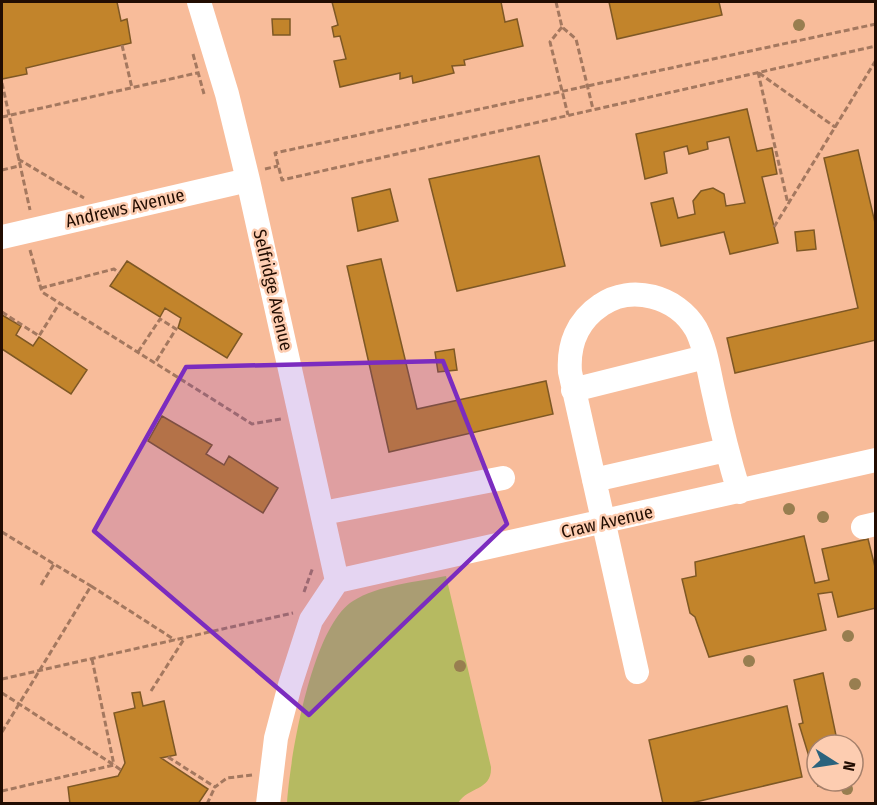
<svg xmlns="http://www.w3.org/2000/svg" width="877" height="805" font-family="'Fira Sans Condensed',sans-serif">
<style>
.green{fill:#b6ba61}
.building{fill:#c2842b;stroke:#7e5825;stroke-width:1.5}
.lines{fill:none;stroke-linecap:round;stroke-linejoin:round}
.path{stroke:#a4785f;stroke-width:3;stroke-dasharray:6 3;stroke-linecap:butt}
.minor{stroke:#fff;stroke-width:24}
.tree{fill:#987e50}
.marked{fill:#7b2cbf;fill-opacity:0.2;stroke:#7b2cbf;stroke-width:4.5;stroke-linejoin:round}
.labels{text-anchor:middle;stroke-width:5;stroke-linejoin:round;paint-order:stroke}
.street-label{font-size:18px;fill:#220d02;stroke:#fdcdb1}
</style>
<rect width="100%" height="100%" fill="#f8bc9a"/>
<path class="green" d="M446,576L491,767C492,791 469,786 458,803H287C290,757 312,626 353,601C378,585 417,582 446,576Z"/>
<path class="building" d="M2,2H117L121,21L127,19L131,43L26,68L27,74L2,79Z
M332,2H501L505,22L517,19L523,46L464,60L465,65L452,66L454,73L413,83L412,76L400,79V73L340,87L334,61L346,59L340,36L334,37L332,27L338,25Z
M609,2H719L722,15L617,39Z
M272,19H290V35H273Z
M747,109L757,151L772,148L777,174L762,177L778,243L730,254L724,232L661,246L651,203L673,198L678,218L695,214L693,201L701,191L713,188L724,194L726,206L745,203L729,137L707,142L708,149L689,154L687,146L664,152L667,173L645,179L636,134Z
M858,150L876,227V340L735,373L727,338L858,308L824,158Z
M539,156L565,266L457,291L429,179Z
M390,189L398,221L358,231L352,198Z
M814,230L816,249L797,251L795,232Z
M381,259L417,409L546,381L553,414L389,452L347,266Z
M127,261L242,334L227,358L178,328L181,318L165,308L160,317L110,286Z
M2,315L21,326L16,335L33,346L39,337L87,370L71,394L2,349Z
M454,349L457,370L438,372L435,352Z
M162,416L212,445L206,454L224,465L229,456L278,488L263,513L148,441Z
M804,536L815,583L829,580L822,549L868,539L876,571V608L838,617L832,592L818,594L826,630L709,657L695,617L690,613L682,579L696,576L695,562Z
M823,673L838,745H817V781H839L818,786L799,724L803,723L794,680Z
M140,692L143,706L164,701L176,755L161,758L208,789L198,804H70L68,787L118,776L125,763L114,713L135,708L132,693Z
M787,706L802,777L687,804H663L649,740Z"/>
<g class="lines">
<path class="path" d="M556,2L562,27L576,39L593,109
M876,24L275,153L282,180L876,46
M562,27L550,42L568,115
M122,45L132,88
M193,54L204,94
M758,72L788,204
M759,73L835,127
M2,83L30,210
M2,117L197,73
M18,159L84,198
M265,169L278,166
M2,170L19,166
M774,227L876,60
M30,250L42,292L252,424L281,419
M41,288L114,269L119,273
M2,312L39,336L59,304
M138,352L160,319L176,329L155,363
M2,532L54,564
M41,585L54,564L91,586
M304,592L313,567
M92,659L114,765
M2,679L293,613
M151,691L184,639
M2,693L114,765
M2,732L91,586L175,640
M168,757L215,787L227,778L252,775
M2,791L114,765L121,770
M207,804L215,787"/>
<path class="minor" d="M199,2L227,94L248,180L337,581
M2,237L248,180
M573,390L705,357
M594,480L726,450
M323,513L503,478
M863,527L876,524
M337,581L876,460
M637,672L570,372C568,345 577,321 601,305C631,284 677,296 696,329C706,348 709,373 714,394C721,427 729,459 739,492
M268,804L276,738L290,685L311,620L337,581"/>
</g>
<g class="tree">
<circle cx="799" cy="25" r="6"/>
<circle cx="789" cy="509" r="6"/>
<circle cx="823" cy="517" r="6"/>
<circle cx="848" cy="636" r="6"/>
<circle cx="749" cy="661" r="6"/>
<circle cx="460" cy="666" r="6"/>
<circle cx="855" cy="684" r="6"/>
<circle cx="847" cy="789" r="6"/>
</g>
<path class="marked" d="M443,361L507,524L309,715L94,531L186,367Z"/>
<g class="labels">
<g class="street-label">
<text transform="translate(125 208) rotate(-13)" y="6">Andrews Avenue</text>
<text transform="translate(273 290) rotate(77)" y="6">Selfridge Avenue</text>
<text transform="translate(607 522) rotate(-13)" y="6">Craw Avenue</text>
</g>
</g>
<rect width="877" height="805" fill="none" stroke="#220d02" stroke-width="6"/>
<g transform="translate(835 763) rotate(102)"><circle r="28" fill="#fdcdb1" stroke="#a5806b" stroke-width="1.5"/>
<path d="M0-4.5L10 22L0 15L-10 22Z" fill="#2b637d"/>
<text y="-9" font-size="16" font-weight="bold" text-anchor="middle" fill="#220d02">N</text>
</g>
</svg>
